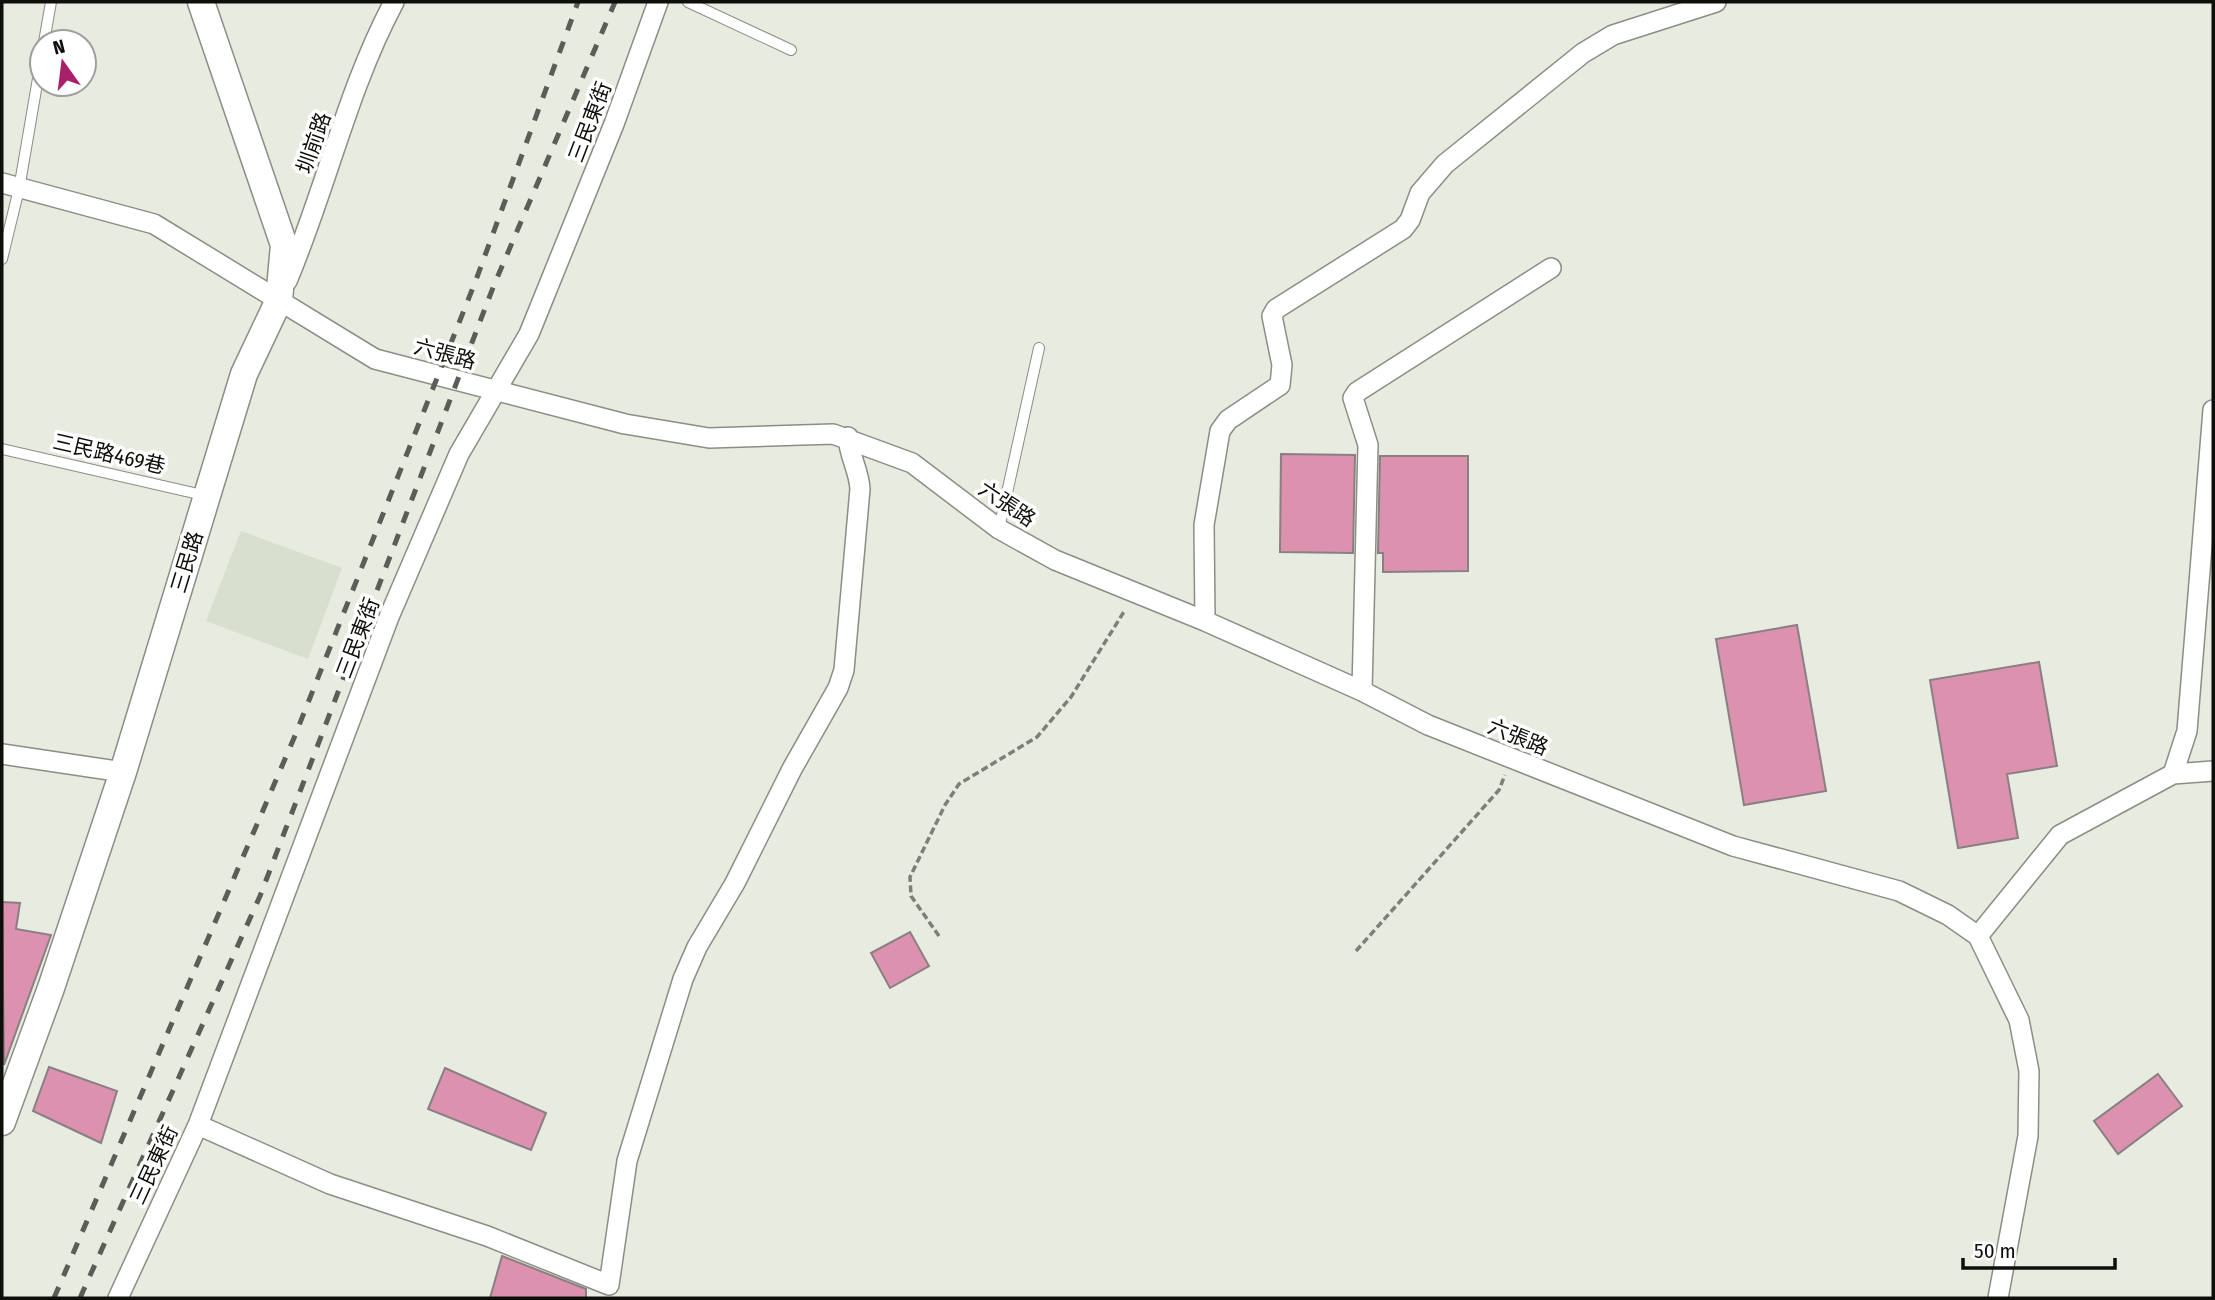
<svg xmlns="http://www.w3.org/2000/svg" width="2215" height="1300" font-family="'Fira Sans Condensed','Noto Sans TC',sans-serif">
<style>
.built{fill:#d8dfcd}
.building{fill:#dc92af;stroke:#8a7f83;stroke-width:2}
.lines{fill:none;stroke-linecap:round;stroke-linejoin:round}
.lane-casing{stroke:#8a8e84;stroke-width:12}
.street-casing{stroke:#8a8e84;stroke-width:22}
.secondary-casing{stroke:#8a8e84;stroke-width:29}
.path{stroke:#7d7f78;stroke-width:3.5;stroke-dasharray:7 3.5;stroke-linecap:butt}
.lane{stroke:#fff;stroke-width:10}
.street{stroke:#fff;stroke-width:19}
.secondary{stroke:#fff;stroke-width:26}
.rail{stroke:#5b5d57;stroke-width:5;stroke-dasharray:12 12;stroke-linecap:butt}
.labels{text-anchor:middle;stroke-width:7;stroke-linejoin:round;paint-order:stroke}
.street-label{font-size:21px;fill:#0e0f0b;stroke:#fff}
</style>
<rect width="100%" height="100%" fill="#e7ebe0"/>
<path class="built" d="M241,531L342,568L308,659L206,621Z"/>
<path class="building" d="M1281,454L1355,455L1353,553L1280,552Z
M1380,456H1468V571L1383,572V553H1378Z
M1797,625L1826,791L1744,805L1716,639Z
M2039,662L2057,766L2007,774L2018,838L1958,848L1930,680Z
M2,902L20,903L16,929L51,935L4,1065Z
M910,932L929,966L890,988L871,953Z
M49,1067L117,1091L101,1143L33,1111Z
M445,1068L546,1113L531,1150L428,1109Z
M2158,1074L2182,1106L2118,1154L2094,1121Z
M502,1256L586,1289V1298H490Z"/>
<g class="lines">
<defs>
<path id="lane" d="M688,2L791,50
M44,42L51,2
M2,259L19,189L42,55
M2,449L207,496
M999,529L1039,348"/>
<path id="street" d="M2,183L154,224L375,359L625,424L709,438L833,434L912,463L999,529L1055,560L1205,621L1362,691L1428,725L1733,846L1899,891L1948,915L1978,936L2019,1020L2029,1071L2028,1136L1998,1298
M287,281C326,189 347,90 394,2
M1205,621L1204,525L1220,431L1228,420L1280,385L1282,365L1272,316L1276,309L1403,229L1410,220L1420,193L1445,164L1583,53L1613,35L1716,2
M1362,691L1368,445L1353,398L1357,392L1551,268
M2,754L123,772
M2173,774L2187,731L2213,410
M1978,936L2060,835L2173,774L2213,771
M198,1125L330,1184L487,1236L609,1285L627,1161L683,979L697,947L735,883L792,769L838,688L844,670L860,489C859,470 849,456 848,437
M118,1298L198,1125L389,617L459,454L529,334L614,124L658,2"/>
<path id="secondary" d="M2,1122L51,988L123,772L244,374L279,300L284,245L201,2"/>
</defs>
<use href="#lane" class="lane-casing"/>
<use href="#street" class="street-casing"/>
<use href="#secondary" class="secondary-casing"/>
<path class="path" d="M939,936L911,896L910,877L945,805L959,784L1037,737L1071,697L1125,610
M1356,951L1499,790L1505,775"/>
<use href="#lane" class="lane"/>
<use href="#street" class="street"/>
<use href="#secondary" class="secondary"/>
<path class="rail" d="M54,1298L294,738L476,280L578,2
M80,1298L260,896L494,285L615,2"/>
</g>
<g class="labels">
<g class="street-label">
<text transform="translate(590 122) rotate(-69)" y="7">三民東街</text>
<text transform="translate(314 143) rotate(-71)" y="7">圳前路</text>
<text transform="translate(445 354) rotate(15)" y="7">六張路</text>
<text transform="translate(109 454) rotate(13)" y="7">三民路469巷</text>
<text transform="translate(1007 504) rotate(34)" y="7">六張路</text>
<text transform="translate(187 562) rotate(-73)" y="7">三民路</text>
<text transform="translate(358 638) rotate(-69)" y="7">三民東街</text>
<text transform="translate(1518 737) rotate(22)" y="7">六張路</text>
<text transform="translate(154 1165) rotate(-65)" y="7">三民東街</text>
</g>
</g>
<rect width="2215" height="1300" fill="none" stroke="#0e0f0b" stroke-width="7"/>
<g transform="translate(63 63) rotate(346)"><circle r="33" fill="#ffffff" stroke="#9f9f9d" stroke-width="2"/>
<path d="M0-5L12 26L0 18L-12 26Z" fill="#a82067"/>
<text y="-10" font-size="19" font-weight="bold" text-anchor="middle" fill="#0e0f0b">N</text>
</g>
<path d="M1963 1258v10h152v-10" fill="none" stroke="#0e0f0b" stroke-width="3.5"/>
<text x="1974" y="1258" font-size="21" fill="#0e0f0b" stroke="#ffffff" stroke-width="5" paint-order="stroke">50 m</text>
</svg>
